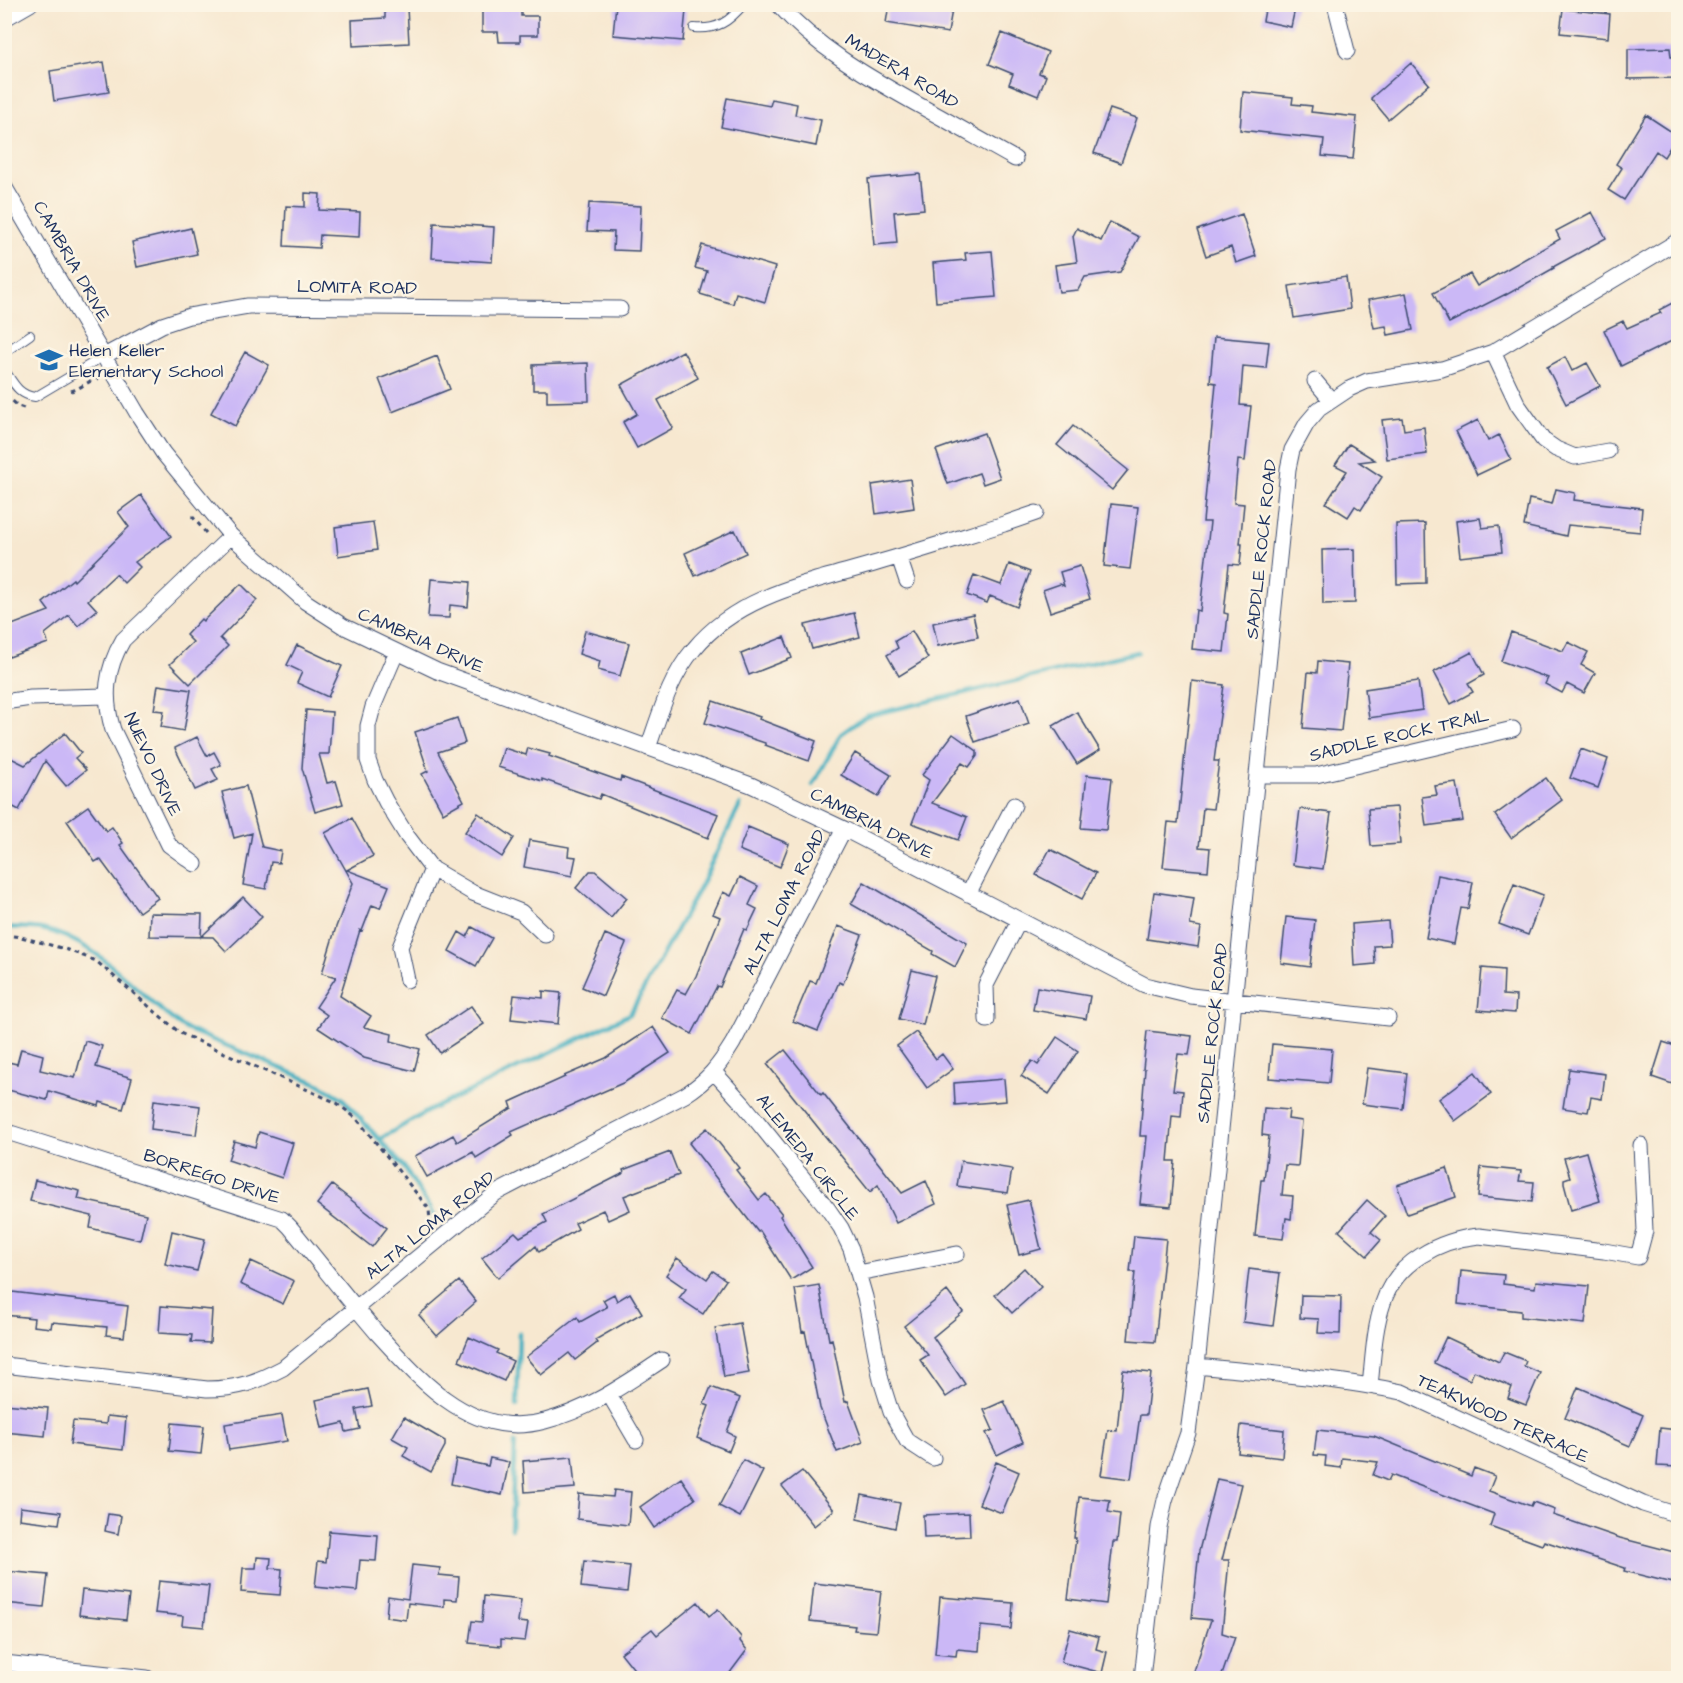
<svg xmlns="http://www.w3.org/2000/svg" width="1683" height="1683" font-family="'Architects Daughter',sans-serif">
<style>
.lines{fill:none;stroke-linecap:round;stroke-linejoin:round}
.stream{stroke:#44b0c1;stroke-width:4.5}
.building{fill:#cbb8f6}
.service-casing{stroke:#3c4b6f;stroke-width:10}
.minor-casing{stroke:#3c4b6f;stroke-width:17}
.path{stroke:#3c4b6f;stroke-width:3;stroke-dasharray:4.5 4.5;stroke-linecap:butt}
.service{stroke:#fff;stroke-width:8}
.minor{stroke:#fff;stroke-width:15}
.labels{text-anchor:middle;stroke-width:5;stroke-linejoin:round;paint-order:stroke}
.street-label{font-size:18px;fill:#1b2f5e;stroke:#fcf5e5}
.poi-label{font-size:18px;fill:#1b2f5e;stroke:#fcf5e5;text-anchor:start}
</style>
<rect width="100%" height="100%" fill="#fcf5e5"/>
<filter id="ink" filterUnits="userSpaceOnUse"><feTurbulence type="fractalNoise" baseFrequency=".0167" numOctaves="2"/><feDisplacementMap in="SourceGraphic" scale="12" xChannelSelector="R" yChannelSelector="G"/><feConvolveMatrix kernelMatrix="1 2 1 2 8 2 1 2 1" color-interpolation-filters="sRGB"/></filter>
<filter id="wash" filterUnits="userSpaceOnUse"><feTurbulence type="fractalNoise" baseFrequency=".008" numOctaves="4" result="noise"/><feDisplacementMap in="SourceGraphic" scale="24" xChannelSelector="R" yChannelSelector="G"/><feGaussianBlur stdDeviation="1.35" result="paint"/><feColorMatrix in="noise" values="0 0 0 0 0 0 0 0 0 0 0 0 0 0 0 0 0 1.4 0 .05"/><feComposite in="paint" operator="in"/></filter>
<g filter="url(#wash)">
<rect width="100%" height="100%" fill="#f7e8d0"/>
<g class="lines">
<path class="stream" d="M813,785L841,734L866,716L1138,652
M4,927C17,928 29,927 41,929C100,940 138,997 184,1028L319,1084L342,1098L404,1167L436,1218
M380,1139L430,1110L630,1014L701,885L740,805
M517,1406L519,1333
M511,1529L515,1443"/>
</g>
<g id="blocks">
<path class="building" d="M616,4L686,10L683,41L613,35Z
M889,4H953L948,33L886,23Z
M1266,4H1296L1291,27L1263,21Z
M482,6H521V16H538V35H520V42H499L498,32H482Z
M407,8L409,43L353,46L352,20L385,18V9Z
M1563,9L1610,14L1608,38L1560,33Z
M1002,33L1048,52L1039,73L1046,76L1038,96L1009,84L1013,74L989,64Z
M1670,48L1671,57H1678V78L1628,79V49Z
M104,62L109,92L54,101L50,71Z
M1411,63L1429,84L1388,119L1371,98Z
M1243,92L1293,97L1292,104L1312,106L1311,112L1357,117L1353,159L1322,156L1324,139L1240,130Z
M727,98L770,106L772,99L797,104L795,115L821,120L816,146L721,127Z
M1110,109L1137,118L1121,163L1094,153Z
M1646,115L1675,134V139L1664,157L1656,151L1624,200L1608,190L1622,168L1616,164Z
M920,174L924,209L894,212L897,243L874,245L868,179Z
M305,193L320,194L319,210L360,212L359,237L320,235L319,248L284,246L286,206L305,207Z
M589,203L641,206L639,251L613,250L614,232L587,231Z
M1592,212L1606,238L1553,267L1554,268L1506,295V294L1449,323L1433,293L1470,274L1477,286L1560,239L1556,231Z
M1242,214L1256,256L1236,263L1231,247L1206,256L1197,230Z
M1110,222L1139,237L1120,272L1085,277L1078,290L1059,292L1055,265L1077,262L1073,236L1077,228L1101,241Z
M434,223L494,227L492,262L432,258Z
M191,228L197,254L137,267L132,242Z
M702,245L775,267L765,302L736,293L733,304L700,294L707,271L695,268Z
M992,251L996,297L936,302L933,263L966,260L965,253Z
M1346,277L1350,309L1294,318L1289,286Z
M1406,293L1413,330L1388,335L1386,326L1374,328L1368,300Z
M1678,300V338L1621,366L1604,330L1623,321L1627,328L1661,313L1659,310Z
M1214,337L1269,342L1266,368L1243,366L1240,405L1251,406L1245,461L1238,460L1234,503L1244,504L1240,544H1242L1240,565L1229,564L1224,613L1228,614L1224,652L1192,649L1196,610L1200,611L1210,522H1203L1216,383L1210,382Z
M683,351L698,378L658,400L673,428L637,448L623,422L637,414L621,385Z
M245,352L269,365L235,426L211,413Z
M437,356L450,389L392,412L379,379Z
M1565,357L1572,371L1587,363L1600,386L1566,404L1547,367Z
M588,363L589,401L547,402V390H533V365Z
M1402,418L1404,430L1424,427L1427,454L1387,459L1382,420Z
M1478,420L1488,441L1499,435L1511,459L1477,475L1456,431Z
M1073,426L1128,470L1112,490L1057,445Z
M984,433L1000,478L983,484L979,473L948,484L936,450Z
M1349,444L1375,460L1359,462L1382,477L1361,510L1355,506L1348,517L1326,503L1347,471L1335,465Z
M910,479L914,508L876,514L872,485Z
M1556,489L1575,493L1574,500L1642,508L1640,532L1568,525L1566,536L1524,526L1529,499L1552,504Z
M141,495L171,536L135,562L140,567L124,583L116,574L88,600L97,610L78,626L69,615L45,634L48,643L9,657L4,644V628L49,611L43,603L73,579L74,581L129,527L118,512Z
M1111,504L1138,507L1130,569L1104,566Z
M1480,518L1482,528L1499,526L1502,552L1460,557L1456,521Z
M373,522L377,550L338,556L335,527Z
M1425,523L1426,583L1397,584L1396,524Z
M735,530L746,553L695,576L685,553Z
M1354,549L1355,603L1323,604L1322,550Z
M1009,564L1030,572L1017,607L990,596L987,603L967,595L974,575L1001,585Z
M1080,566L1090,599L1050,612L1043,590L1060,584L1064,586L1060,572Z
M431,579L470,582L468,607L450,605L449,618L428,617Z
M241,584L257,600L220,638L228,646L190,684L170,664L193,642L186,635L201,619L203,621Z
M854,613L860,637L812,649L805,625Z
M973,614L978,637L938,646L933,623Z
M585,631L629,643L620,676L598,670L600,661L579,654Z
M912,631L928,658L899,676L887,655L898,648L895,641Z
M1511,632L1563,651L1568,642L1588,652L1581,665L1595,673L1584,693L1567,684L1562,693L1545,684L1548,678L1501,661Z
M784,637L792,658L749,675L741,654Z
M297,645L342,666L328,697L297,683L302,672L287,665Z
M1472,652L1484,675L1468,684L1473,692L1451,704L1434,672Z
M1318,661L1348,664L1341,731L1303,728L1308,672L1317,673Z
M1192,681L1224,685L1214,761H1219L1213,809L1203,808L1199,847L1210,848L1208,871L1163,867L1168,822L1178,823Z
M1418,681L1422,710L1369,718L1365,689Z
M158,685L191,690L184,731L161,727L164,711L154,710Z
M1020,698L1029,724L975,742L966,716Z
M713,701L760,717L759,719L816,741L809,761L765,745V743L705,723Z
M306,710L332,712L329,754H319L327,783L336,781L343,804L315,812L302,768Z
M1077,712L1100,750L1077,764L1053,726Z
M457,718L465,743L438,752L464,801L443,813L422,774L428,771L415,732Z
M65,733L81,753L75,758L86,770L66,786L45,761L19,810L4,802V770L11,758L25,765Z
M953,734L977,751V756L969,767L962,763L932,803L967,817L958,840L912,823L929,780L922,775Z
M197,737L207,756L214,752L221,765L212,769L218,780L195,790L175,748Z
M504,748L526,755L528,748L550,754L549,756L620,781L621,777L718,814L708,838L601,794L599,799L542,779V781L498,767Z
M1581,749L1608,759L1598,788L1570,778Z
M855,753L891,775L878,797L841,775Z
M1087,775L1112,778L1106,830L1081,828Z
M1546,778L1562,800L1511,838L1495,815Z
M1457,783L1463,821L1426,826L1422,797L1437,795L1435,786Z
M246,786L262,847L281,851L279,863L271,862L266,889L243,885L252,833L234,838L222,792Z
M88,806L106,831L112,827L123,843L120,845L158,898L139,912L100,859L95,862L67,821Z
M1397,807L1400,844L1371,846L1368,809Z
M1300,809L1331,813L1323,869L1293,865Z
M478,813L514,838L502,857L465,832Z
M352,818L373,856L347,870L389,886L380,908L372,905L362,931L360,930L340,996L371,1016L364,1027L392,1034L391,1041L420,1049L414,1071L364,1058L318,1028L327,1015L316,1007L336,977L322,973L336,927L353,883L325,833Z
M748,827L789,844L780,867L739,850Z
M529,840L569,847L568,856L576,857L572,876L524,867Z
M1050,849L1096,873L1082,899L1036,875Z
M590,871H595L627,898L611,918L576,888Z
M1438,875L1473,882L1468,909L1461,908L1454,944L1426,938Z
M740,877L758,886L749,905L757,909L747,930L744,929L720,987L717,986L692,1034L662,1018L677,990L686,994L696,976L720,917L713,914L723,892L731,896Z
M864,882L967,943L955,967L932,954L933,951L851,904Z
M1514,884L1543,895L1528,935L1499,924Z
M1154,892L1194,898L1190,925L1201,927L1198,947L1147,939Z
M243,897L262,917L226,951L213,937L149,936L150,913L202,914L201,937Z
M1286,917L1315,920L1310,967L1281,963Z
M1388,921L1390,945L1374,946L1375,964L1354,966L1352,924Z
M838,926L862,935L843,984L839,982L818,1031L793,1021L810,981L816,983Z
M472,927L492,938L476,966L449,951L459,932L467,937Z
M605,934L626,943L603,996L582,987Z
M1482,968L1504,970L1503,995L1516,996L1515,1013L1478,1010Z
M912,970L935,976L923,1025L899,1019Z
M1037,987L1090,996L1086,1019L1033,1010Z
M543,991L561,993L558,1024L511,1019L514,995L543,998Z
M471,1006L484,1024L440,1053L428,1035Z
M653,1027L670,1053L625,1082L511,1132L513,1135L476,1158L473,1152L427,1177L415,1156L453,1135L457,1142L512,1108L510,1102L565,1077L564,1076L606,1058Z
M1147,1031L1192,1036L1189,1055L1178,1054L1173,1090L1183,1091L1181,1117L1172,1116L1168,1161H1175L1171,1207L1140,1204L1147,1136H1140L1145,1069H1143Z
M916,1032L936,1059L942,1054L953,1069L927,1088L897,1046Z
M1057,1037L1078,1051L1049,1094L1021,1076L1032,1061L1038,1065Z
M85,1041L102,1046L96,1067L132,1078L123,1109L100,1102L99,1106L49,1091L47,1100L4,1089V1061L17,1064L21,1049L43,1055L40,1070L75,1078Z
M1663,1042L1678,1047V1086L1652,1077Z
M1272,1044L1332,1049L1329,1083L1269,1078Z
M785,1050L821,1095L823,1093L902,1193L926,1181L936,1204L896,1223L878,1185L870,1192L767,1064Z
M1367,1068L1407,1073L1403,1109L1362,1104Z
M1569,1069L1605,1074L1602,1099L1591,1097L1588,1112L1563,1108Z
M1475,1072L1491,1094L1455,1121L1439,1099Z
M1004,1079L1006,1101L955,1105L954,1083Z
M154,1100L200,1106L196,1135L151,1129Z
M1264,1108L1289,1110L1288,1119L1302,1121L1298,1166L1285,1165L1282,1195L1293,1196L1291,1219L1286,1218L1283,1239L1255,1236L1261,1180H1264L1269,1136L1262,1135Z
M707,1128L739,1168L736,1170L759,1200L766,1194L782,1214L780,1216L812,1267L791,1280L760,1231L758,1232L689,1143Z
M259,1132L293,1143L282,1178L228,1160L234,1141L255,1147Z
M670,1152L679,1175L624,1196L630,1210L608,1220L603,1210L575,1223L578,1229L539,1252L536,1246L498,1278L482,1258L515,1232L520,1237L547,1222L543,1214L624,1173L623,1170Z
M1586,1152L1600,1201L1571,1210L1564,1184V1179L1570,1177L1564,1158Z
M961,1161L1012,1169L1008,1193L957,1186Z
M1481,1167L1521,1171L1519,1181L1534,1182L1532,1202L1478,1197Z
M1447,1168L1456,1197L1407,1214L1397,1185Z
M35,1180L80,1191L78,1199L146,1214L140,1240L90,1228L92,1216L30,1201Z
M332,1185L387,1228L372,1247L317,1204Z
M1029,1200L1041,1249L1019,1255L1007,1205Z
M1367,1200L1385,1216L1371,1232L1381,1240L1367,1256L1339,1231Z
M172,1231L205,1239L197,1271L165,1264Z
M1134,1236L1166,1239L1155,1342L1128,1340L1135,1272H1130Z
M677,1258L707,1279L713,1271L726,1280L703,1314L679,1298L686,1289L666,1275Z
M251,1261L294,1281L283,1304L240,1284Z
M1024,1268L1041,1287L1012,1313L995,1295Z
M1249,1269L1280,1273L1273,1326L1243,1322Z
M1461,1271L1504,1275L1503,1284L1535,1288L1536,1281L1589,1286L1585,1324L1521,1317V1311L1458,1304Z
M459,1281L476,1302L437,1336L419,1315Z
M819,1285L829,1340L832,1339L845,1402L848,1401L863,1442L837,1452L820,1408L805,1331L802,1332L795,1289Z
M4,1291L128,1306L124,1337L106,1335L107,1327L52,1322L51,1328L33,1326L34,1318L4,1315Z
M947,1291L963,1312L933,1337L965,1384L946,1397L920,1360L928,1355L904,1326Z
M630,1293L642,1313L595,1340L597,1343L575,1360L569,1353L541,1375L526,1357L577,1317L580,1322L607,1307L603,1300L614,1294L617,1301Z
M1301,1295L1341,1296L1340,1334L1318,1333L1319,1319L1300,1318Z
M161,1306L212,1310L210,1343L191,1342L192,1335L159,1333Z
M740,1323L749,1373L724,1377L715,1328Z
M469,1337L498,1350L496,1353L513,1361L504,1381L459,1361Z
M1446,1337L1499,1362L1504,1352L1526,1361L1524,1366L1540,1373L1526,1405L1508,1398L1512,1387L1474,1371L1470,1380L1434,1363Z
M1123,1370L1151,1373L1146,1415H1140L1131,1479L1101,1475L1108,1430L1117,1431Z
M711,1387L740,1398L727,1432L735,1436L729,1451L697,1438L709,1406L704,1404Z
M1578,1387L1643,1415L1630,1446L1565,1418Z
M368,1389L372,1406L356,1409L360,1429L346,1432L344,1423L322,1428L316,1400Z
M1004,1401L1023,1442L997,1455L986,1433L993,1430L984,1410Z
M4,1404L48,1408L45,1436L4,1432Z
M282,1415L287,1441L229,1450L225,1424Z
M107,1416L126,1418L123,1450L70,1444L73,1421L106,1424Z
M404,1417L445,1441V1446L431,1472L403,1456L408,1447L392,1438Z
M172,1423L204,1426L201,1454L169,1451Z
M1241,1425L1284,1430L1282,1458L1238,1453Z
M1660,1428L1678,1430V1467L1657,1466Z
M1317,1430L1374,1436L1471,1476L1474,1468L1495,1476L1489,1491L1531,1506L1533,1502L1555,1510L1553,1515L1620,1538L1678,1553L1672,1583L1624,1571L1625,1568L1544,1541L1542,1545L1490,1526L1494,1514L1391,1475L1388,1481L1373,1475L1378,1462L1342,1458L1341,1468L1325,1466L1326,1456L1314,1455Z
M572,1457L575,1488L525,1492L523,1461Z
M490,1458L509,1462L502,1495L451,1484L456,1459L488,1466Z
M743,1460L763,1471L740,1517L719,1506Z
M996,1462L1019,1472L1002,1513L979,1504Z
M802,1471L834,1510L814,1526L782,1486Z
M681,1478L695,1499L654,1528L640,1507Z
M1217,1479L1241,1484L1222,1560H1229L1222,1633L1235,1637L1221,1678H1208L1193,1674L1211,1620L1192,1618L1199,1551Z
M614,1490L631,1492L628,1525L577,1519L579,1494L613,1497Z
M862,1495L900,1503L895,1528L857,1519Z
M1079,1497L1110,1500L1108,1512L1120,1514L1117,1542H1113L1106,1604L1068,1599L1076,1538H1074Z
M20,1507L61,1512L59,1524L19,1519Z
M969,1513L970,1536L924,1538L923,1515Z
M108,1514L121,1516L118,1534L105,1531Z
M329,1531L378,1535L376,1561L360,1560L357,1591L315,1587L318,1561L326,1562Z
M257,1557L271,1558L270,1568L282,1569L280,1595L241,1592L243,1568H256Z
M584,1561L630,1566L627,1592L581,1587Z
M412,1565L440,1568L439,1575L459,1577L457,1600L444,1599V1607L408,1603L406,1620L386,1617L388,1596L408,1599Z
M4,1571L48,1575L44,1607L4,1603Z
M159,1581L209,1586L204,1627L182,1625L183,1616L155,1613Z
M814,1583L881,1591L876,1632L854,1630L855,1626L810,1621Z
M82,1590L129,1595L126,1620L79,1615Z
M484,1596L521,1600L518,1622L528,1623L525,1641L501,1639V1646L469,1643L472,1621L482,1622Z
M940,1597L1013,1603L1011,1629L981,1626L979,1651L957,1649L956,1656L935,1654Z
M698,1602L709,1616L718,1609L741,1637L740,1641L747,1650L726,1678L637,1673L621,1653L652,1629L657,1635Z
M1070,1629L1099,1637L1096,1649L1107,1652L1102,1673L1061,1662Z"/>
</g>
</g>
<g filter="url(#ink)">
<use href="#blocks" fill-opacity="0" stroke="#3c4b6f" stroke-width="1.5"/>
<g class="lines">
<defs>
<path id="service" d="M694,28C717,30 729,22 744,4
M4,353L30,335
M4,369C13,382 18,395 35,397L104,356"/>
<path id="minor" d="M778,4C816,47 865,75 915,103C948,121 981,140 1015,159
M1335,4L1347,51
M4,19L30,4
M4,186L137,413L163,453L231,536L306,602L343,626L437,671L751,785L844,829L1145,985L1191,996L1388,1018
M1493,352L1518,405L1543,440L1556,449L1575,457L1608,451
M104,356L162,325L189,316L248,306L620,309
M1315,381L1331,400
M899,557L907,581
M396,653L373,707L368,726V760L375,780L386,802L407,836L432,869L473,893L521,912L545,935
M4,702L31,698L106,696
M648,748C660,714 670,677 694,649C739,594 812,582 877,563C920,551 962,537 1004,524L1036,513
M1257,775H1316L1513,729
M195,864L169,845L113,730C103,697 106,669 123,640L231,536
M968,894L1014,805
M407,980L400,947L432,869
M987,1020L986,985L1019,921
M714,1072L744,1105L828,1209L841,1228L851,1249L865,1297L881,1380L891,1412L907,1441L933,1458
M4,1131L282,1219L290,1227C319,1262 347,1298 377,1333C421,1381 472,1441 545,1421C589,1410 625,1384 662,1360
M858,1273L957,1254
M4,1365L207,1389C238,1389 256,1382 283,1368L496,1193L685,1095C708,1080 719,1066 733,1043L844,829
M1197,1366C1266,1373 1334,1378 1402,1392L1643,1504L1678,1515
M1370,1386C1373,1359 1374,1329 1383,1303C1396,1262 1439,1240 1479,1236L1604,1251L1638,1257L1645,1231L1641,1145
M609,1394L636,1440
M4,1663L147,1678
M1142,1678L1159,1527L1165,1500L1188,1433L1197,1366L1288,469L1292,450L1307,423L1319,409L1349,389L1367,381L1442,369L1493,352L1678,241"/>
</defs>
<use href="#service" class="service-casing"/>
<use href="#minor" class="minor-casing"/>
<path class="path" d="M71,391L77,389L96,378L99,379
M6,395L18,406L24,408
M192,516L206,533
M4,935L21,937L65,949L96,961L180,1033L337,1103L357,1119L429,1209L430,1222L434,1226"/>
<use href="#service" class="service"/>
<use href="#minor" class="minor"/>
</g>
</g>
<defs>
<symbol id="school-bare" viewBox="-9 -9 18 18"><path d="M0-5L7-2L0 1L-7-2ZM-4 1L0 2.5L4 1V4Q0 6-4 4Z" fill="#1f6fb2" stroke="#fcf5e5" stroke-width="2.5" paint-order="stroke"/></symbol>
</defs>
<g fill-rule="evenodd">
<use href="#school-bare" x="30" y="341" width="38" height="38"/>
</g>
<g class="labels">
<g class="street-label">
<text transform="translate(902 71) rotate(31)" y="6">MADERA ROAD</text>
<text transform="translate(72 261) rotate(60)" y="6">CAMBRIA DRIVE</text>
<text transform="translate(357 287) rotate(1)" y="6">LOMITA ROAD</text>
<text transform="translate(1261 549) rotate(-84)" y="6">SADDLE ROCK ROAD</text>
<text transform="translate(421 640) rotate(24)" y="6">CAMBRIA DRIVE</text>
<text transform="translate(1399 735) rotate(-13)" y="6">SADDLE ROCK TRAIL</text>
<text transform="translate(153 764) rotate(65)" y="6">NUEVO DRIVE</text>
<text transform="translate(872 823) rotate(27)" y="6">CAMBRIA DRIVE</text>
<text transform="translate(784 902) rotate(-63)" y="6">ALTA LOMA ROAD</text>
<text transform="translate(1212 1033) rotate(-84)" y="6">SADDLE ROCK ROAD</text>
<text transform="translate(808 1157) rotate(52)" y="6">ALEMEDA CIRCLE</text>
<text transform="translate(212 1176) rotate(18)" y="6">BORREGO DRIVE</text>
<text transform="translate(430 1225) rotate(-39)" y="6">ALTA LOMA ROAD</text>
<text transform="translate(1503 1418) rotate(25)" y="6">TEAKWOOD TERRACE</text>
</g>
<g class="poi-label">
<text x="69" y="356">Helen Keller<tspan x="69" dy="21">Elementary School</tspan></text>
</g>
</g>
<rect width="1683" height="1683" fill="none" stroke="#fcf5e5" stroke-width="24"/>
</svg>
